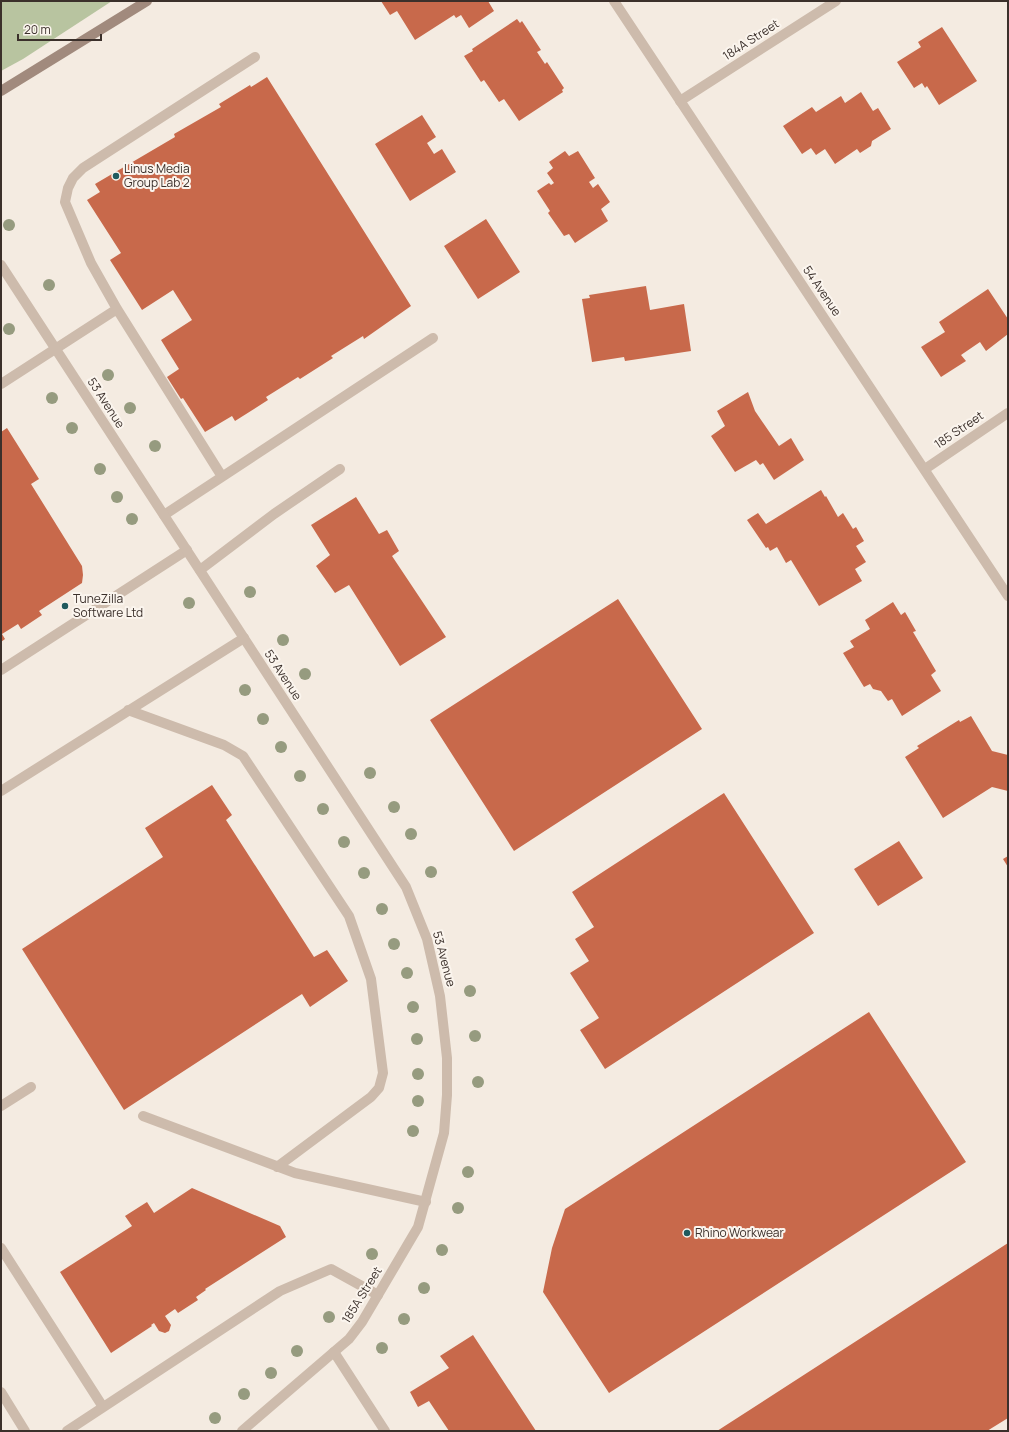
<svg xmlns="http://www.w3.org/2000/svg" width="1009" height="1432" font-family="Manrope,sans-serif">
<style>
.green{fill:#b8c4a0}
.building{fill:#c8694b}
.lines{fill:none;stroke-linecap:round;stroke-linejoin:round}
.service{stroke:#cdbbac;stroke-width:10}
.minor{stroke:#cdbbac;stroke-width:10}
.tertiary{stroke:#cdbbac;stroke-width:10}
.secondary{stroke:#a18a7d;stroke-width:10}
.tree{fill:#969b7f}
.poi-dot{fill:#1f5a5e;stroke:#fbf5ee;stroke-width:1.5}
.labels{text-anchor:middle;stroke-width:4;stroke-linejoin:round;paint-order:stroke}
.street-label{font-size:12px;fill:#3b302b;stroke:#fbf5ee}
.poi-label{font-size:12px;fill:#3b302b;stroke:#fbf5ee;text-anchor:start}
</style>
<rect width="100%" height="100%" fill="#f4ebe1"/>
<path class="green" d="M1,1H112L23,59L1,71Z"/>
<path class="building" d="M381,1H488L494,11L469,28L461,15L456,18L454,15L415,40L397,11L390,15Z
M517,19L520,23L522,21L541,50L537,52L545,64L547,62L564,88L562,90L563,92L519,121L504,99L499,102L484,80L481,82L464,56L473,51L472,49Z
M942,27L977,81L939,105L927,86L925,88L922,83L914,88L897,62L921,47L918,42Z
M267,77L411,306L364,339L363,336L331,356L333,358L300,379L298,377L266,397L268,400L235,421L232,416L205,432L183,398L181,399L167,377L179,369L161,340L192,320L173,290L142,310L110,260L121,253L87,200L100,192L95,184L175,137L174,134L221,107L219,104L250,85L251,87Z
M861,92L873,111L878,108L891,129L872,141L871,146L860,153L857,149L835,164L825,149L816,155L811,148L802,154L783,126L812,107L816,112L841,96L845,103Z
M422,115L436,137L427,143L434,154L442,149L456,172L410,201L375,144Z
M565,151L569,156L578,151L595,178L589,182L593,188L598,184L610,202L601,209L608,221L575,243L569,234L564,236L548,213L550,211L537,191L549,183L551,185L554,183L547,173L553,168L549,162Z
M486,219L520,272L478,299L444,246Z
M646,286L650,310L684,304L691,351L625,361L624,357L592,362L582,299L590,298L589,295Z
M988,289L1008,319V334L986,351L980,342L961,355L966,361L941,377L921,347L945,332L939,322Z
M748,392L755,411L779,446L791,438L804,460L774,480L763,463L760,465L756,460L735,472L711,436L725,426L717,411Z
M7,428L39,479L31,484L82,566L83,575L82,583L39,611L42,615L21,629L18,624L2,634L5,639L1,642V432Z
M821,490L825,497L826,496L838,517L843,513L853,529L856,527L864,541L856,546L866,562L855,569L862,581L819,606L791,560L786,563L777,547L770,551L768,547L766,548L747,520L758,513L766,524Z
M356,497L379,534L387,530L399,551L392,556L446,637L400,666L349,585L335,593L316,566L330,555L311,525Z
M618,599L702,729L514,851L430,720Z
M893,602L901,615L905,612L916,631L913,632L936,671L931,675L941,691L902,716L892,699L888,701L881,691L873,689L870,684L864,687L843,653L854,647L850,641L870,629L865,620Z
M971,716L992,751L1008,755V791L992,787L943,818L905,757L919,748L917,746L959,720L960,722Z
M212,785L232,815L226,820L314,957L327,950L348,981L310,1007L302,994L124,1110L22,949L163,857L145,828Z
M724,793L814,933L605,1069L580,1030L599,1018L570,973L589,961L575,939L594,927L572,892Z
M899,841L923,878L878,906L854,869Z
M1008,856V867L1003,859Z
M869,1012L966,1162L609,1393L543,1292L552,1248L565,1209Z
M192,1188L280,1226L286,1237L205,1289L206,1290L196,1297L198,1300L178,1313L175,1309L165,1316L171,1325L169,1331L165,1333L159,1331L154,1323L151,1325L152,1326L111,1353L60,1272L132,1226L125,1216L147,1202L154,1213Z
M1008,1243V1418L987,1431H717Z
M473,1335L536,1431H449L429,1401L418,1407L410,1392L449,1368L440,1356Z"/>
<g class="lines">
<path class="service" d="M1,384L117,309
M221,475L117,309L91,263L65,202L68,188L73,178L83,168L255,57
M164,515L433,338
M200,570L274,514L340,469
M1,670L187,550
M128,710L224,745L243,756L349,916L371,979L383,1073L379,1088L371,1097L277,1167
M1,791L244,638
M1,1106L31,1087
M143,1116L295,1173L426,1202
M1,1248L103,1407
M334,1352L385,1431
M1,1392L25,1431
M67,1431L280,1291L331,1269L378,1295"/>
<path class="minor" d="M680,101L836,1
M925,469L1008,413"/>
<path class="tertiary" d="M614,1L1008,596
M1,265L406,887L427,939L440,996L447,1058V1095L444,1133L418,1227L362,1322L349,1339L242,1431"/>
<path class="secondary" d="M1,91L147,1"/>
</g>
<g class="tree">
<circle cx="9" cy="225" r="6"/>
<circle cx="49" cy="285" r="6"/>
<circle cx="9" cy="329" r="6"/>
<circle cx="108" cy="375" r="6"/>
<circle cx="52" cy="398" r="6"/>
<circle cx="130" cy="408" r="6"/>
<circle cx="72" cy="428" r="6"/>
<circle cx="155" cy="446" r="6"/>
<circle cx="100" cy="469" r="6"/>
<circle cx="117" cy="497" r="6"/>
<circle cx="132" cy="519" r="6"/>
<circle cx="250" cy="592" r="6"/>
<circle cx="189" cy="603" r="6"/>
<circle cx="283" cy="640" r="6"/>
<circle cx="305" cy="674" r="6"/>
<circle cx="245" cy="690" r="6"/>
<circle cx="263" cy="719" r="6"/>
<circle cx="281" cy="747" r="6"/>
<circle cx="370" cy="773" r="6"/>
<circle cx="300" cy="776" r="6"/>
<circle cx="394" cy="807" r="6"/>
<circle cx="323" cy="809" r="6"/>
<circle cx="411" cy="834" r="6"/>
<circle cx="344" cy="842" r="6"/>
<circle cx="431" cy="872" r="6"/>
<circle cx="364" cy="873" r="6"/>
<circle cx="382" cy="909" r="6"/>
<circle cx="394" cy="944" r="6"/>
<circle cx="407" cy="973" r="6"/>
<circle cx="470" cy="991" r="6"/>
<circle cx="413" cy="1007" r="6"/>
<circle cx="475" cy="1036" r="6"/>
<circle cx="417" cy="1039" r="6"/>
<circle cx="418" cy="1074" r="6"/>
<circle cx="478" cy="1082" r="6"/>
<circle cx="418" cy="1101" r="6"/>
<circle cx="413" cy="1131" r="6"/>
<circle cx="468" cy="1172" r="6"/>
<circle cx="458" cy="1208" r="6"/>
<circle cx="442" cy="1250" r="6"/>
<circle cx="372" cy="1254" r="6"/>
<circle cx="424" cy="1288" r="6"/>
<circle cx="329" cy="1317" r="6"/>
<circle cx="404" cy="1319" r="6"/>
<circle cx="382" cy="1348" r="6"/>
<circle cx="297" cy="1351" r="6"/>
<circle cx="271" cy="1373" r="6"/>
<circle cx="244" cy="1394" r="6"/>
<circle cx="215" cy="1418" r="6"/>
</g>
<g class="poi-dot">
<circle cx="116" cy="176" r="4"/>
<circle cx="65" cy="606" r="4"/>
<circle cx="687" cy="1233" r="4"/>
</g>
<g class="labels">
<g class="street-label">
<text transform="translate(751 40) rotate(-33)" y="4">184A Street</text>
<text transform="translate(822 291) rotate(56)" y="4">54 Avenue</text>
<text transform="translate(106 403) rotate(57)" y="4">53 Avenue</text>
<text transform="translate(959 430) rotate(-34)" y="4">185 Street</text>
<text transform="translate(283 675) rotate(57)" y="4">53 Avenue</text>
<text transform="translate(444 959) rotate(75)" y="4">53 Avenue</text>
<text transform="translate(362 1295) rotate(-58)" y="4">185A Street</text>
</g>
<g class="poi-label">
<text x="124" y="173">Linus Media<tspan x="124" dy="14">Group Lab 2</tspan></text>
<text x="73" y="603">TuneZilla<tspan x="73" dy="14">Software Ltd</tspan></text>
<text x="695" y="1237">Rhino Workwear</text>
</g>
</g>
<rect width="1009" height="1432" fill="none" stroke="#3b302b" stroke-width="4"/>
<path d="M18 34v6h83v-6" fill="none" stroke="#3b302b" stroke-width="2"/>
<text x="24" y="34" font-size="12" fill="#3b302b" stroke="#fbf5ee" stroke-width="3" paint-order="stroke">20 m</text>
</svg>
